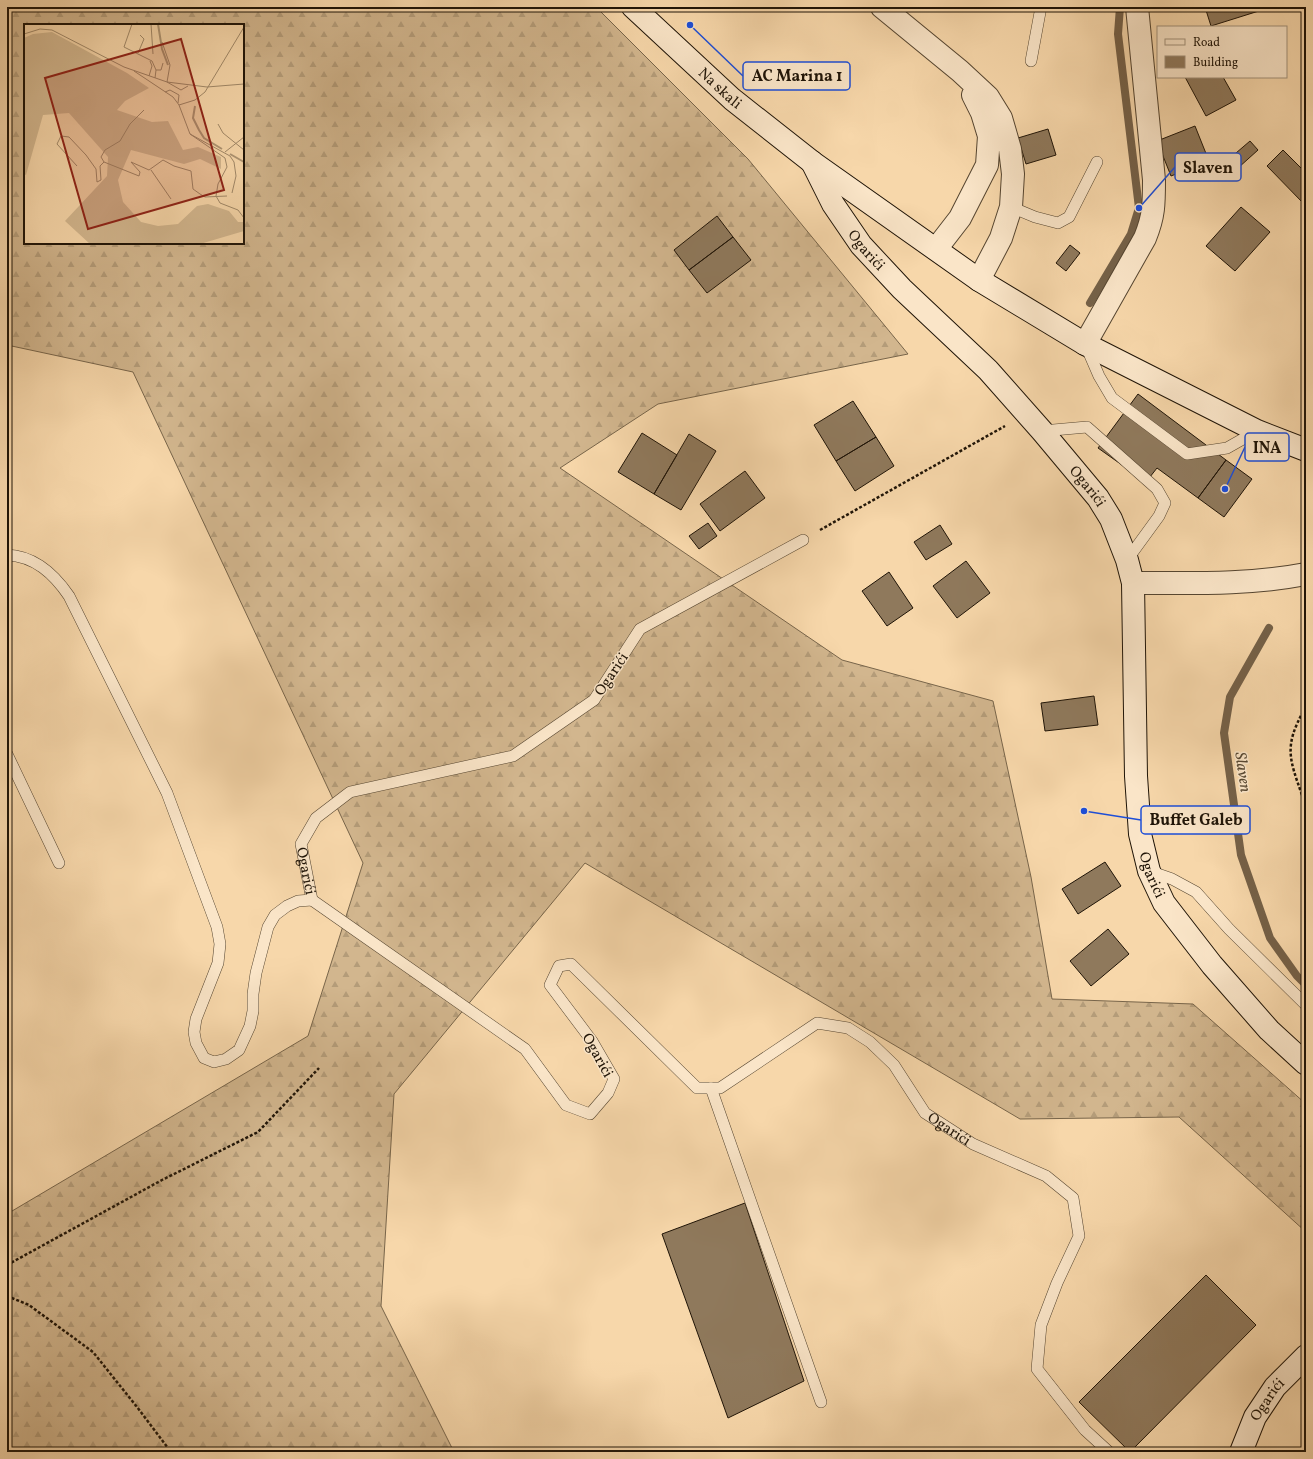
<svg xmlns="http://www.w3.org/2000/svg" width="1313" height="1459" font-family="Vollkorn,serif">
<style>
.forest{fill:url(#forest-firs);stroke:#78654a;fill-rule:evenodd}
.lines{fill:none;stroke-linecap:round;stroke-linejoin:round}
.stream{stroke:#756148;stroke-width:8}
.building{fill:#8f795c;stroke:#1f1407}
.lane-casing{stroke:#554530;stroke-width:12}
.street-casing{stroke:#554530;stroke-width:24}
.secondary-casing{stroke:#1f1407;stroke-width:24}
.path{stroke:#1f1407;stroke-width:2.5;stroke-dasharray:3 2;stroke-linecap:butt}
.lane{stroke:#fae5c8;stroke-width:11}
.street{stroke:#fae5c8;stroke-width:22}
.secondary{stroke:#fae5c8;stroke-width:22}
.labels{text-anchor:middle;stroke-width:3;stroke-linejoin:round;paint-order:stroke}
.street-label{font-size:15px;fill:#1f1407;stroke:#fae5c8}
.water-label{font-size:16px;font-style:italic;fill:#584832;stroke:#fae5c8}
.inset-river{fill:none;stroke:#ae9573;stroke-width:2}
.inset-road{fill:none;stroke:#a18969;stroke-width:1}
.view{fill:#8f2418;fill-opacity:0.15;stroke:#8f2418;stroke-width:2}
.inset-edge{fill:none;stroke:#1f1407;stroke-width:2}
.leader{fill:none;stroke:#1d4ed8;stroke-width:1.5}
.callout-dot{fill:#1d4ed8;stroke:#fae5c8;stroke-width:1.5}
.callout{fill:#fae5c8;stroke:#1d4ed8;stroke-width:1.5}
.callout-label{font-size:16px;text-anchor:middle;font-weight:bold;fill:#1f1407}
</style>
<defs>
<pattern id="forest-firs" width="22" height="20" patternUnits="userSpaceOnUse"><rect width="22" height="20" fill="#d2b68e"/><path d="M5 1l3.5 6h-7zM16 11l3.5 6h-7z" fill="#b49c79"/></pattern>
</defs>
<rect width="100%" height="100%" fill="#f7d7aa"/>
<filter id="stains"><feTurbulence type="fractalNoise" baseFrequency=".005" numOctaves="4"/><feColorMatrix values="0 0 0 0 .2 0 0 0 0 .09 0 0 0 0 .02 0 0 0 .5 -.17"/></filter>
<radialGradient id="worn" r=".72"><stop offset=".6" stop-color="#630" stop-opacity="0"/><stop offset="1" stop-color="#630" stop-opacity=".3"/></radialGradient>
<path class="forest" d="M7,7H596L748,159L908,354L658,404L560,468L842,660L993,701L1031,877L1052,999L1193,1004L1306,1104V1232L1179,1117L1020,1119L585,863L394,1094L381,1306L454,1452H7V1214L308,1036L363,863L133,372L7,345ZM25,25H243V243H25Z"/>
<g class="lines">
<path class="stream" d="M1090,303L1131,234L1139,208L1118,34L1120,7
M1269,628L1230,697L1224,733L1241,855L1270,938L1297,976L1306,985"/>
</g>
<path class="building" d="M1205,7H1261L1262,10L1211,26Z
M1185,77H1223L1236,100L1206,116Z
M1195,126L1209,161L1171,176L1157,141Z
M1048,129L1056,155L1026,164L1018,138Z
M1250,141L1258,150L1238,168L1229,159Z
M1283,150L1306,173V200L1303,203L1267,166Z
M1241,207L1270,232L1235,271L1206,246Z
M717,216L733,237L689,270L674,250Z
M733,237L751,260L707,293L689,270Z
M1070,245L1080,253L1066,271L1056,263Z
M1138,394L1226,460L1198,498L1157,468L1146,482L1098,448Z
M853,401L876,437L836,461L814,425Z
M642,433L677,455L654,494L618,472Z
M689,434L716,451L681,510L654,494Z
M876,437L894,466L855,491L836,461Z
M1226,460L1252,479L1224,517L1198,498Z
M745,471L765,498L720,531L700,504Z
M708,523L717,536L699,549L689,536Z
M940,525L952,544L926,560L914,542Z
M966,561L990,593L957,618L933,586Z
M889,572L913,608L887,626L862,591Z
M1094,696L1098,725L1045,731L1041,703Z
M1105,862L1121,886L1078,914L1062,889Z
M1108,929L1129,954L1091,986L1070,961Z
M745,1203L804,1381L728,1418L662,1234Z
M1206,1275L1256,1325L1130,1452L1079,1402Z"/>
<g class="lines">
<defs>
<g id="lane">
<path d="M1031,61L1041,7"/>
<path d="M1011,207L1035,217L1058,223L1069,217L1097,162"/>
<path d="M1086,346L1099,376L1112,398L1187,454L1227,448L1257,431"/>
<path d="M1042,431L1087,427L1157,489L1165,503L1159,516L1127,560"/>
<path id="s1" d="M803,540L640,629L594,700L513,756L350,792L316,818L301,844L312,900L525,1049L566,1105L590,1114L608,1093L614,1079L592,1041L550,985L559,966L571,964L697,1088H720L817,1023L848,1028L870,1042L894,1065L925,1113L973,1144L1046,1176L1073,1198L1079,1236L1057,1283L1041,1325L1037,1369L1085,1430L1109,1452"/>
<path d="M7,555C35,556 54,574 69,596L167,793L217,927L220,944L218,963L196,1019L194,1032L196,1043L204,1058L214,1062L226,1059L239,1050L250,1026L253,1011V994L256,973L268,927L275,915L287,906L298,901L312,900"/>
<path d="M7,754L59,863"/>
<path d="M1149,871L1172,879L1196,892L1229,929L1306,1005"/>
<path d="M711,1088L821,1402"/>
</g>
<path id="street" d="M882,7L960,71L988,97L1001,118L1010,149L1013,174L1011,207L1001,238L979,280
M936,249L960,218L987,165L989,136L982,113L973,95
M1085,344L1145,238C1154,216 1154,204 1154,180L1137,7
M1133,583C1191,583 1249,585 1306,574"/>
<g id="secondary">
<path id="s2" d="M633,7L732,99L812,162L979,280L1085,344L1257,431L1306,450"/>
<path id="s3" d="M812,162L833,204L861,245L902,289L988,370L1042,431L1098,498L1111,519L1127,560L1133,583L1136,776L1140,834L1149,871L1164,903L1212,965L1269,1030L1306,1064"/>
<path id="s4" d="M1241,1452L1255,1417L1275,1387L1306,1356"/>
</g>
</defs>
<use href="#lane" class="lane-casing"/>
<use href="#street" class="street-casing"/>
<use href="#secondary" class="secondary-casing"/>
<path class="path" d="M820,530L1005,426
M1306,643V654
M1302,795C1289,758 1284,746 1304,710H1306
M7,1265L162,1180L258,1132L319,1068
M7,1296L29,1305L93,1352L137,1407L171,1452
M7,1448L13,1452"/>
<use href="#lane" class="lane"/>
<use href="#street" class="street"/>
<use href="#secondary" class="secondary"/>
</g>
<g class="labels">
<g class="street-label">
<text dy="5" stroke="none"><textPath href="#s2" startOffset="119">Na skali</textPath></text>
<text dy="5" stroke="none"><textPath href="#s3" startOffset="104">Ogarići</textPath></text>
<text dy="5" stroke="none"><textPath href="#s3" startOffset="428">Ogarići</textPath></text>
<text transform="translate(611 674) rotate(-56)" y="5">Ogarići</text>
<text dy="5" stroke="none"><textPath href="#s1" startOffset="636">Ogarići</textPath></text>
<text dy="5" stroke="none"><textPath href="#s3" startOffset="830">Ogarići</textPath></text>
<text transform="translate(598 1055) rotate(61)" y="5">Ogarići</text>
<text dy="5" stroke="none"><textPath href="#s1" startOffset="1704">Ogarići</textPath></text>
<text dy="5" stroke="none"><textPath href="#s4" startOffset="59">Ogarići</textPath></text>
</g>
<g class="water-label">
<text transform="translate(1244 772) rotate(82)" y="6">Slaven</text>
</g>
</g>
<g transform="translate(24 24)">
<rect width="220" height="220" fill="#f7d7aa"/>
<path d="M28,8L103,49L125,64L101,77L93,86L128,98L144,97L159,126L174,123L197,133V145L176,135L160,140L107,126L94,156L99,178L117,198L134,202L154,200L173,182L184,180L205,187L214,198H220V207L176,220H66L41,197L83,152L84,133L45,89L19,91L2,151L0,150V14L9,10Z" fill="#d2b68e"/>
<path class="inset-river" d="M134,0L138,25L144,41M171,82L169,94L175,106L180,114L198,125M206,130L220,138"/>
<path class="inset-road" d="M108,0L100,23L128,37L132,46L131,54M127,0L129,30M0,10L16,5L28,6L100,43L143,58L183,63L220,60M138,18L146,41L143,58L157,66L164,62M114,29L120,15L116,11M132,46H137L139,39M110,47L149,73L155,81L166,110L201,134L203,143L194,160L192,172L196,179L214,186L220,194M125,52L128,42L126,37M141,68L146,66L155,71L154,79M155,81L171,76L181,68L220,3M120,86L106,100L96,117L81,126L77,133L80,138L115,152L116,148L107,138L125,146L139,136L150,142L167,147L169,165L176,170L181,173L203,172M194,100L199,109L220,126M166,110L206,132L210,138L212,152L208,169M201,128L220,113M53,142L33,120L37,112L45,113L62,131L72,145L73,158L77,156L76,142L80,138M127,146L147,175"/>
<path class="view" d="M157,15L200,166L64,205L21,54Z"/>
<rect width="220" height="220" class="inset-edge"/>
</g>
<path class="leader" d="M690 25L743 76M1139 208L1175 167M1225 489L1245 447M1084 811L1141 820"/>
<g class="callout-dot">
<circle cx="690" cy="25" r="4"/>
<circle cx="1139" cy="208" r="4"/>
<circle cx="1225" cy="489" r="4"/>
<circle cx="1084" cy="811" r="4"/>
</g>
<g class="callout">
<rect x="743" y="62" width="107" height="28" rx="4"/>
<rect x="1175" y="153" width="66" height="28" rx="4"/>
<rect x="1245" y="433" width="44" height="28" rx="4"/>
<rect x="1141" y="806" width="109" height="28" rx="4"/>
</g>
<g class="callout-label">
<text x="797" y="81">AC Marina 1</text>
<text x="1208" y="173">Slaven</text>
<text x="1267" y="453">INA</text>
<text x="1196" y="825">Buffet Galeb</text>
</g>
<rect width="1313" height="1459" fill="none" stroke="#f7d7aa" stroke-width="24"/>
<rect x="8" y="8" width="1297" height="1443" fill="none" stroke="#1f1407" stroke-width="2"/>
<rect x="12" y="12" width="1289" height="1435" fill="none" stroke="#1f1407"/>
<rect x="1157" y="26" width="130" height="52" fill="#fae5c8" stroke="#a2917b"/>
<rect x="1165" y="39" width="20" height="6" fill="#fae5c8" stroke="#a2917b"/>
<text x="1193" y="46" font-size="12" fill="#1f1407">Road</text>
<rect x="1165" y="56" width="20" height="12" fill="#8f795c" stroke="#a2917b"/>
<text x="1193" y="66" font-size="12" fill="#1f1407">Building</text>
<rect width="100%" height="100%" filter="url(#stains)"/>
<rect width="100%" height="100%" fill="url(#worn)"/>
</svg>
